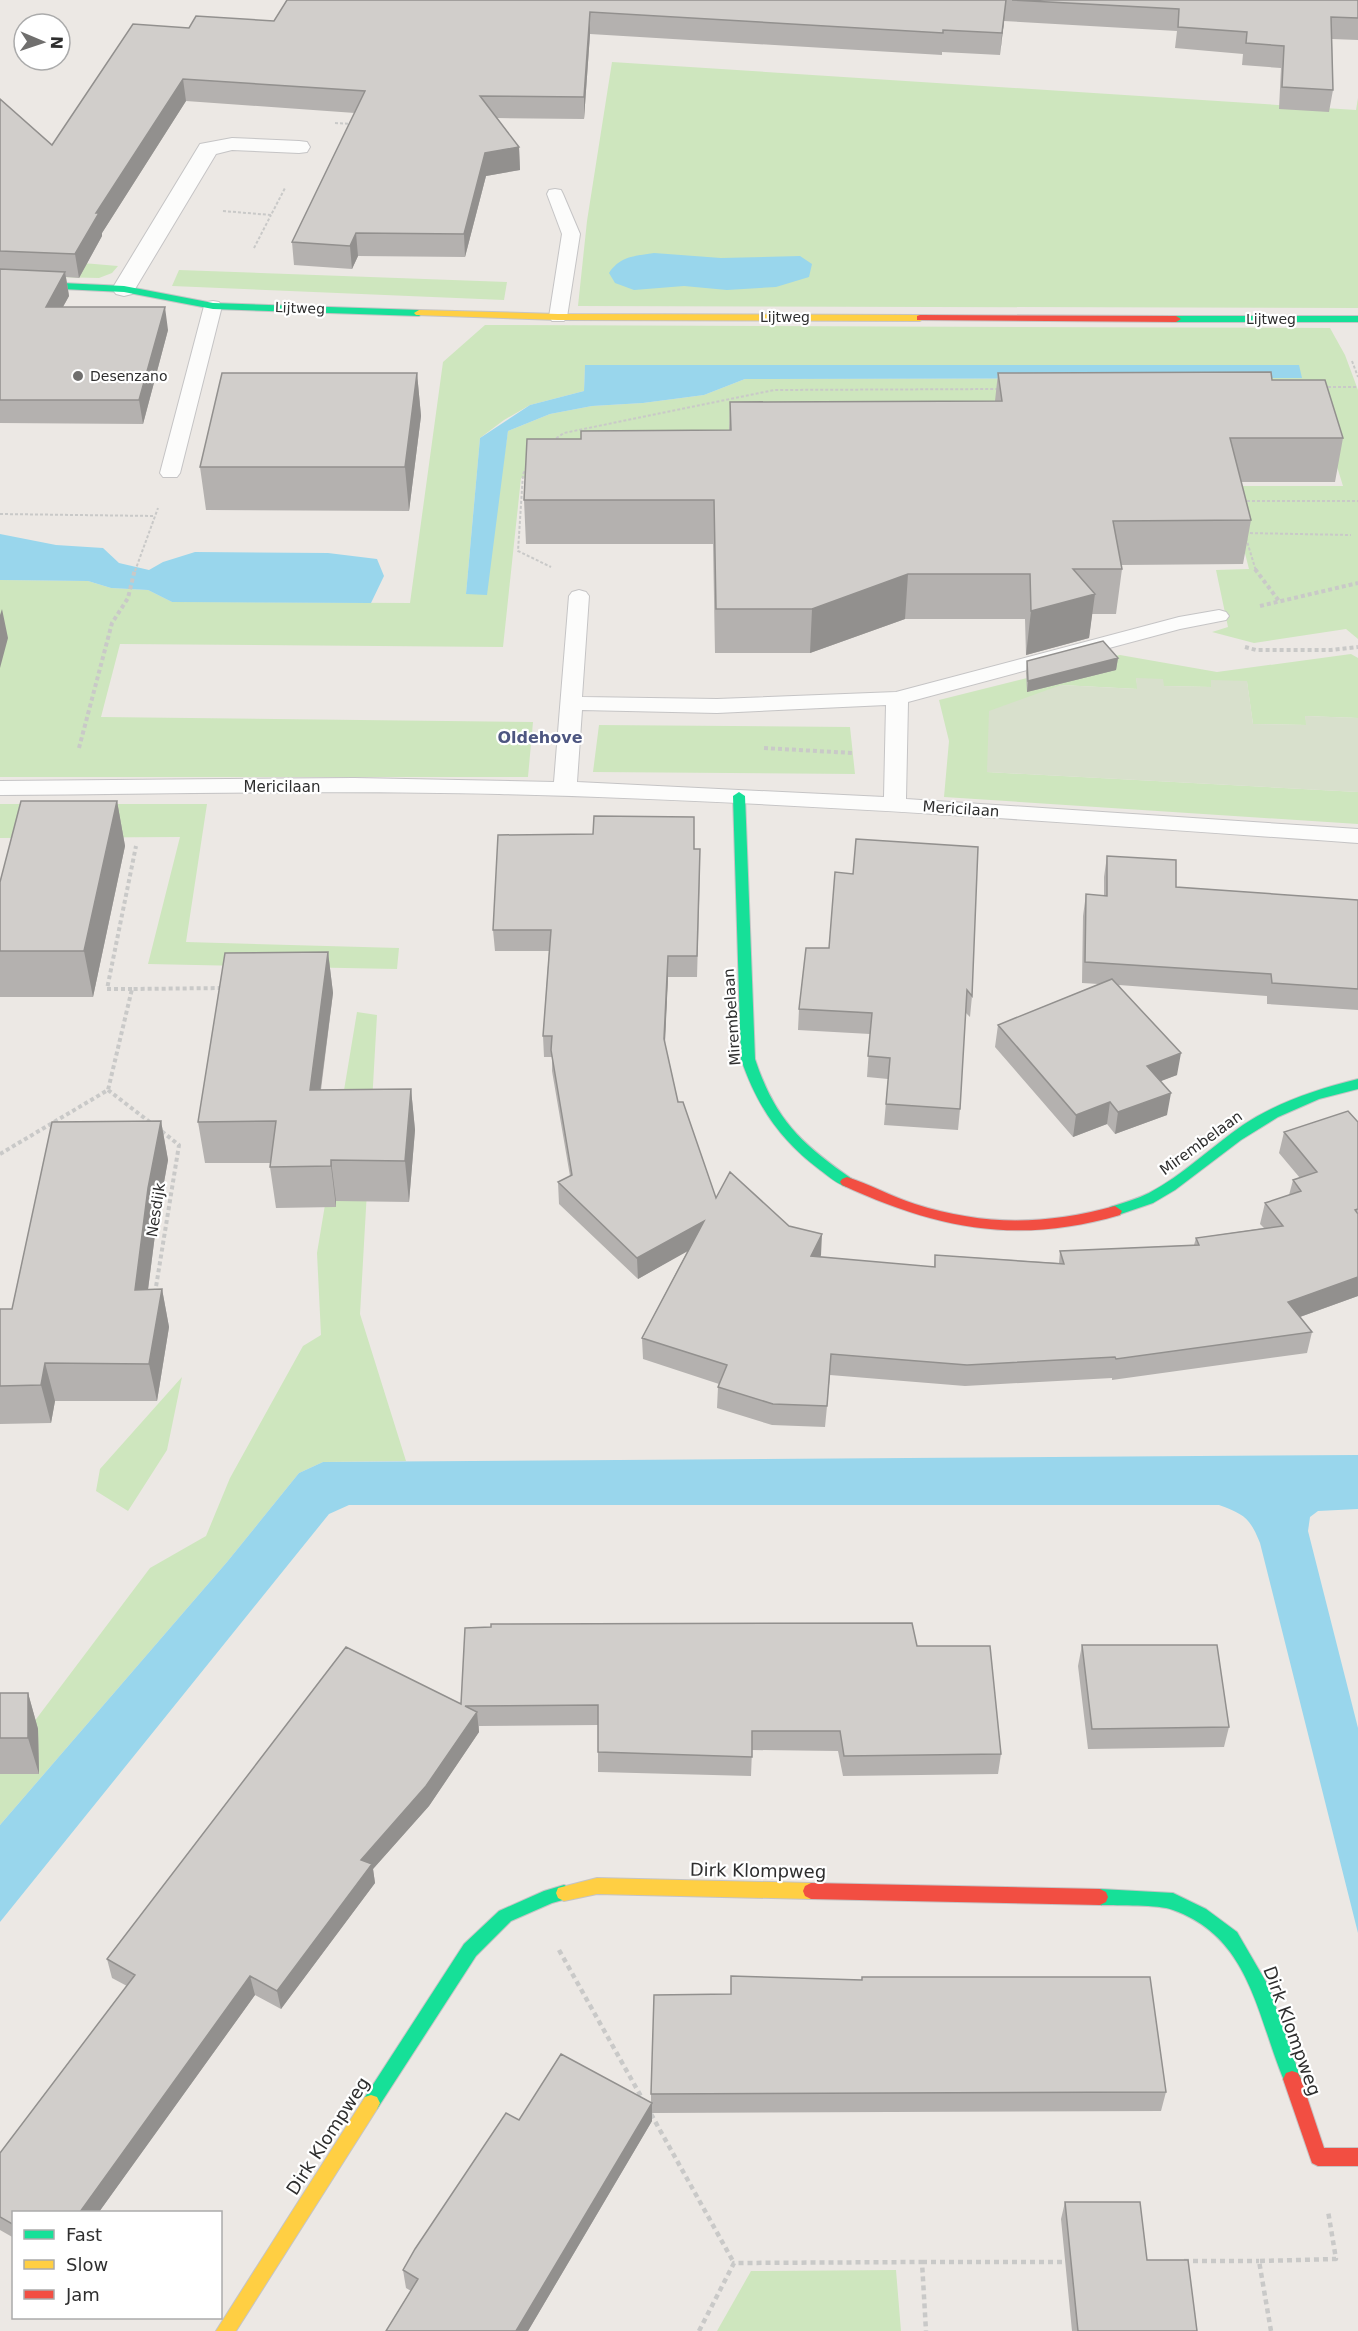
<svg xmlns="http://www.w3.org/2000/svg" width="1358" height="2331" font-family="'DejaVu Sans',sans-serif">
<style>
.green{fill:#cee6be;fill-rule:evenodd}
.cemetery{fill:#d8e0cc}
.water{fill:#99d6ec}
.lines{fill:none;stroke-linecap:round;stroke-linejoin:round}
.lane-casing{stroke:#c5c4c5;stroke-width:2}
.street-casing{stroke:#c5c4c5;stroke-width:2}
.fast-casing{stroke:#c5c4c5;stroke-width:2}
.slow-casing{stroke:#c5c4c5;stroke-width:2}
.jam-casing{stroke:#c5c4c5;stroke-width:2}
.path-far2{stroke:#c9c9c8;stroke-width:2;stroke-dasharray:3 2;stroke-linecap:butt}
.path-far1{stroke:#c9c9c8;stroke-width:4;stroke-dasharray:4 3;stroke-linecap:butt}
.path{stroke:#c9c9c8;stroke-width:4.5;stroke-dasharray:5 4;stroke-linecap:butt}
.lane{fill:#fcfcfb;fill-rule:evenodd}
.street{fill:#fcfcfb;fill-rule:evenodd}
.fast{fill:#16e098;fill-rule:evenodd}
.slow{fill:#ffcf43;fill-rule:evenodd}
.jam{fill:#f24e42;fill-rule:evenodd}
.wall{fill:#b4b1af}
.shaded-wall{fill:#92908e}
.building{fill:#d1cecb;stroke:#92908e;stroke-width:1.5}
.poi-dot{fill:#706f6e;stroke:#fff;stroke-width:2}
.labels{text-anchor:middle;stroke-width:4.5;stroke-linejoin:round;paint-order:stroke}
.far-street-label{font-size:14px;fill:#2e2e2e;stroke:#fff}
.far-poi-label{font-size:14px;fill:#2e2e2e;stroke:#fff;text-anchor:start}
.street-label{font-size:15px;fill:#2e2e2e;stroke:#fff}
.neighbourhood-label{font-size:16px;font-weight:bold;fill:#4d5680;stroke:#fff}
.near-street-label{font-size:18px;fill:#2e2e2e;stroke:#fff}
</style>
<rect width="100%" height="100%" fill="#ece8e4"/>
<path class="green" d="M612,62L1356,110L1358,98V308L578,306L587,221Z
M0,256L118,266L112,273L99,278L10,276Z
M179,270L507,282L504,300L172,286Z
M485,325L1330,328L1345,355L1358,390V639L1346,629L1254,643L1212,632L1228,627L1216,570L1249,569L1237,522L1215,486H1343L1323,421L578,479L521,478L503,647L120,644L101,717L533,722L528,777H0V580L88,581L111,588L148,590L172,602L410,603L443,362ZM1298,365L1301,378L745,379L704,395L643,403L592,406L550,414L508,431L500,484L466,594L480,438L504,420L530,405L584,391L585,366Z
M1351,654L1358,658V718L1305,716L1307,725L1253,724L1247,682L1211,681V687L1164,686L1136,678L1138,689L1061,685L987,772L1358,792V824L944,797L949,741L939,700L1120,655L1217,672Z
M599,725L850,727L855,774L593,772Z
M0,804H207L186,942L399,948L397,969L148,964L180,837L0,838Z
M357,1012L377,1015L360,1314L406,1461L323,1462L299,1473L227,1562L0,1825V1767L150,1568L206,1536L230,1478L303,1346L321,1335L317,1253Z
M182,1377L167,1450L128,1511L96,1491L100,1469Z
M896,2270L901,2331H717L751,2271Z"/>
<path class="cemetery" d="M1136,678L1163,679L1164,686L1211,687V680L1247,681L1253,724L1306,725L1305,716L1358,718V792L987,772L989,711L1061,685L1137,689Z"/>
<path class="water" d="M654,253L721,258L800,256L812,264L809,277L776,287L727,290L684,286L634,290L615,283L609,273C620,256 635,256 654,253Z
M585,365H1299L1302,378L745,379L704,395L643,403L592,406L550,414L508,431L487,595L466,594L480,438L530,405L584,391Z
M0,534L56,545L103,548L119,563L149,570L163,562L195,552L328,553L377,559L384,576L371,603L172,602L148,590L111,588L88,581L0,580Z
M1358,1455V1509L1318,1511L1310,1517L1308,1531L1358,1728V1933L1260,1543C1250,1518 1244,1514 1219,1505H349L329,1514L0,1922V1825L227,1562L299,1473L323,1462Z"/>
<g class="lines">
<defs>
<path id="lane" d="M555,189L561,190L563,194L580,234L567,317L564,321H552L549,317L562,234L547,194L549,190Z
M213,301L219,302L222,306L180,473L177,477H163L160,473L204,306L207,302Z
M579,590L586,592L589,596L582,697L717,699L896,692L1179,617L1219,610L1226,612L1229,616L1226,620L1180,629L908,702L906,799L1358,829V843C1072,823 786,801 499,794C333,790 166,794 0,795V781L354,778L554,782L569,596L572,592ZM886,705L884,797L577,782L582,710L717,713Z"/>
<path id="street" d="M232,138L299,141L307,142L310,147L307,152L299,153L232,150L216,154L132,294L124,296L116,294L112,289L200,144Z"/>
<path id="fast" d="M0,280L124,286L213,303L419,310L424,313L419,316L213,309L124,292L0,286Z
M1358,316V322H1176L1171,319L1176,316Z
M739,792L745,796L755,1059C775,1119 800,1143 852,1179L854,1182L852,1185L847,1187C837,1184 828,1176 820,1170C780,1140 757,1106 741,1059L733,796Z
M1358,1079V1089L1319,1099L1278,1117L1241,1140L1175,1190L1153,1203L1115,1216L1108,1211L1110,1207C1123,1203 1137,1199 1149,1193C1183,1175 1211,1147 1243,1125C1278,1102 1317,1089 1358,1079Z
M564,1885L570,1888L572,1893L570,1898L552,1903L511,1921L476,1956L377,2109L371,2111L365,2109L362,2103L365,2097L464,1944L499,1911L544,1891Z
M1100,1889L1173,1893L1206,1909L1237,1932L1269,1987L1301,2079L1298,2085L1292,2087L1286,2085C1257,2019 1252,1938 1173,1910C1158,1904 1119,1906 1100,1905L1094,1902L1092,1897L1094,1892Z"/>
<path id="slow" d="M419,310L558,314L920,315L925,318L920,321L558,320L416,315L414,313Z
M597,1878L811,1883L817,1886L819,1891L817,1896L811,1899L597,1894L564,1901L558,1898L556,1893L558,1888Z
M371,2095L377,2097L380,2103L377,2109L236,2331H216L365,2097Z"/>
<path id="jam" d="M920,315L1176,316L1181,319L1176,322L917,320V316Z
M847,1177C870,1184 892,1197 915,1204C984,1226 1046,1225 1115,1206L1122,1211L1120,1215C1018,1245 937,1229 842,1185L840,1182L842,1179Z
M811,1883L1100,1889L1106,1892L1108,1897L1106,1902L1100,1905L811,1899L805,1896L803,1891L805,1886Z
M1292,2071L1298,2073L1301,2079L1324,2148H1358V2166H1318L1312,2163L1283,2079L1286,2073Z"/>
</defs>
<use href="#lane" class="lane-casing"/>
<use href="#street" class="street-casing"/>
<use href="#fast" class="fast-casing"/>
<use href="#slow" class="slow-casing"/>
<use href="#jam" class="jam-casing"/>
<path class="path-far2" d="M335,123L354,124
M223,211L271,215L285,188
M254,248L271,215
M1352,361L1358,377
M1323,387H1358
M552,441L564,433L774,390L1000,389
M527,467L523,474L518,551L551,567
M1242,501H1358
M0,514L155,516
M1245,533L1351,535
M1246,538L1256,571
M135,571L158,508"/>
<path class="path-far1" d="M1255,569L1279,601
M1260,606L1358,583
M1245,647L1256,650H1331L1358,647
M79,748L112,623L128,598L135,569
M764,748L852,753
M132,989H107L136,846
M108,1090L151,1123
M0,1154L108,1090L132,989L222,988
M155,1293L179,1145L159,1129"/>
<path class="path" d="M559,1950L643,2100
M651,2114L734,2263
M1184,2261H1259
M922,2262H1069
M699,2331L734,2263L922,2262L926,2331
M1271,2331L1259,2261L1336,2259L1328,2211"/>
<use href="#lane" class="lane"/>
<use href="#street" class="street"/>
<use href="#fast" class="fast"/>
<use href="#slow" class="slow"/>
<use href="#jam" class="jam"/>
</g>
<path class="wall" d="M287,0H1358V40L1332,39L1333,90L1329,112L1279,109L1281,68L1242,65L1243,54L1175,48L1177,31L1004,21L1000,55L942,52V55L590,34L584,119L497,118L519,147L520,170L486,176L465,257L358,256L352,269L294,265L292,242L355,113L186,101L102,233V236L79,278L66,277L69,296L63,307L168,330L143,424L0,423V99L52,145L189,28L274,21Z
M417,373L421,416L409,511L206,510L200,467Z
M998,373L1272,380L1343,438L1335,482H1241L1251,520L1243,564L1121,565L1122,569L1116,614H1092L1089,638L1026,655L1025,619H905L810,653H715L713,544H526L524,500L581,439L729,430L730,402L995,401Z
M1118,658L1116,670L1027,692L1026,673L1027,661Z
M117,801L125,846L93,997H0V882Z
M856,839L972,996L970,1017L965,1012L960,1109L958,1130L884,1125L888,1079L867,1077L870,1034L798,1030L799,1009L829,948L853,874Z
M694,849L700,870L697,977H668L665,1044L678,1102L716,1198L821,1255L820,1257L934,1267L935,1255L1059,1263L1060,1251L1194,1245L1196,1238L1264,1228L1260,1224L1265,1203L1289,1195L1293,1180L1300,1178L1279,1153L1284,1132L1358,1122V1296L1300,1317L1312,1332L1307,1353L1112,1380V1378L965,1386L830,1375L825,1427L772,1425L717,1408L718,1387L719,1384L643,1359L642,1338L688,1250L638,1279L559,1204L558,1182L570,1176L552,1071V1057H544L543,1036L549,951H495L493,930Z
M1107,856L1176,887L1358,900V1010L1267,1004V996L1119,985L1177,1075L1160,1081L1167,1115L1115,1134L1107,1124L1073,1137L995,1047L998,1025L1099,984L1082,983L1083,916L1086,894L1104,896V877Z
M328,952L333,993L321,1090L411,1089L415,1130L409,1202L336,1201V1207L276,1208L270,1167V1163H205L198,1122Z
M161,1121L168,1160L156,1227L148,1290L162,1289L169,1327L157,1401H55L51,1423L0,1424V1309H12Z
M1082,1645L1229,1727L1224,1747L1088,1749L1078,1666Z
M917,1646L1001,1754L998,1774L843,1776L838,1751L752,1750L751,1776L598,1772V1725L479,1726V1732L429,1806L373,1869L375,1883L281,2009L255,1995L99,2212H14V2238L0,2230V2153L127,1986L112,1978L107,1959L461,1704Z
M0,1693H28L38,1729L39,1774H0Z
M862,1977L1166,2092L1161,2111L652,2113V2121L528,2331H386L411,2291L406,2288L403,2270L519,2120L651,2102V2094L731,1994L862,1980Z
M1065,2202L1147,2260L1197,2331H1072L1061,2219Z"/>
<path class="shaded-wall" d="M1006,0L1004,21L1000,55L1002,33Z
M590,12V34L584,119V97Z
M183,79L186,101L102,233V236L79,278L75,254L96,213Z
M519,147L520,170L486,176L465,257L464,234L485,153Z
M356,233L358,256L352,269L350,246Z
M65,272L69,296L50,330L46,307Z
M165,307L168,330L143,424L139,400Z
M417,373L421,416L409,511L405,467Z
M908,574L905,619L810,653L812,609Z
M1095,594L1089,638L1026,655L1031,611Z
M2,609L8,638L0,668V615Z
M1118,658L1116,670L1027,692L1028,681Z
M117,801L125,846L93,997L84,951Z
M328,952L333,993L315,1131L310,1090Z
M668,956V977L664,1060V1039Z
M1181,1053L1177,1075L1143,1088L1147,1066Z
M411,1089L415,1130L409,1202L405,1161Z
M1171,1093L1167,1115L1115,1134L1118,1112Z
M1110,1102L1107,1124L1073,1137L1076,1115Z
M161,1121L168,1160L156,1227L143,1328L135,1290L148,1188Z
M331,1160L336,1201V1207L331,1166Z
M704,1221V1242L638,1279L637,1258Z
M822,1234L821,1255L810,1278L811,1256Z
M1358,1277V1296L1283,1323L1288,1302Z
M162,1289L169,1327L157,1401L149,1364Z
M45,1363L55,1401L51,1423L41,1385Z
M28,1693L38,1729L39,1774L28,1738Z
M477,1712L479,1732L429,1806L373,1869L375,1883L281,2009L277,1991L361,1860Z
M250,1976L255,1995L99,2212H80Z
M652,2103V2121L528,2331H516Z"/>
<path class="building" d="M287,0H1006L1002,33L943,30V33L590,12L584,97L480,96L519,147L485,153L464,234L356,233L350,246L292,242L365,91L183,79L96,213H99L75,254L0,251V99L52,145L133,24L189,28L196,16L274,21Z
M1012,0H1358V18L1331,17L1333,90L1282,87L1284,46L1246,43L1247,32L1178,27L1179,9Z
M0,269L65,272L46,307H165L139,400H0Z
M1271,372L1272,380H1325L1343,438H1230L1251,520L1113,521L1122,569H1073L1095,594L1031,611L1030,574H908L812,609H716L714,500H524L527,439H581V431L731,430L730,402L1002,401L998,373Z
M222,373H417L405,467H200Z
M1103,641L1118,658L1028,681L1027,661Z
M21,801H117L84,951H0V882Z
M594,816L694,817V849H700L697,956H668L664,1039L678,1102H683L716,1198L730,1172L789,1226L822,1234L811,1256L935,1267V1255L1064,1264L1060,1251L1199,1245L1196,1238L1283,1226L1265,1203L1301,1191L1293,1180L1317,1172L1284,1132L1348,1111L1358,1122V1209L1355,1210L1358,1214V1277L1288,1302L1312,1332L1116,1359L1115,1357L967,1365L831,1354L827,1406L773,1404L718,1387L727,1365L642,1338L704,1221L637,1258L558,1182L572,1175L551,1050L552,1036H543L551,930H493L498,835L593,834Z
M856,839L978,847L972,996L967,990L960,1109L886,1104L890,1058L868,1056L872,1013L799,1009L806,948H829L835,872L853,874Z
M1107,856L1176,860V887L1358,900V989L1272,983L1271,974L1085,962L1086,894L1107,896Z
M328,952L310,1090L411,1089L405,1161L331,1160V1166L270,1167L276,1121L198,1122L225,953Z
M1112,979L1181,1053L1147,1066L1171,1093L1118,1112L1110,1102L1076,1115L998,1025Z
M161,1121L148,1188L135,1290L162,1289L149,1364L45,1363L41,1385L0,1386V1309H12L52,1122Z
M912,1623L917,1646H990L1001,1754L844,1756L840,1731H752V1757L598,1752V1705L465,1706L477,1712L426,1786L361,1860L372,1864L277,1991L250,1976L80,2212H14V2225L0,2217V2153L135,1975L107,1959L346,1647L461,1704L465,1628L491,1627V1624Z
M1082,1645H1217L1229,1727L1092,1729Z
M0,1693H28V1738H0Z
M731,1976L862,1980V1977H1150L1166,2092L651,2094L654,1995L731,1994Z
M561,2054L652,2103L516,2331H386L418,2279L403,2270L415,2249L506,2113L519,2120Z
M1065,2202H1140L1147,2260H1188L1197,2331H1078Z"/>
<circle class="poi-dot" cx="78" cy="376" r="6"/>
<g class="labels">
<g class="far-street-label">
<text transform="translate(300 308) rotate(2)" y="5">Lijtweg</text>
<text x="785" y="322">Lijtweg</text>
<text x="1271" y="324">Lijtweg</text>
</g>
<g class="far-poi-label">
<text x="90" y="381">Desenzano</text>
</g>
<g class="street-label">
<text x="282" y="792">Mericilaan</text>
<text transform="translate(961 809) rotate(4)" y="5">Mericilaan</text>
<text transform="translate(732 1017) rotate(-94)" y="5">Mirembelaan</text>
<text transform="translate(1201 1143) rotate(-36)" y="5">Mirembelaan</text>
<text transform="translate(156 1210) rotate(-81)" y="5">Nesdijk</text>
</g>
<g class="neighbourhood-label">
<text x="540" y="743">Oldehove</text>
</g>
<g class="near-street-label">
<text transform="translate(758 1871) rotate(1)" y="6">Dirk Klompweg</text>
<text transform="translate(1292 2031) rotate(70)" y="6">Dirk Klompweg</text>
<text transform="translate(328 2136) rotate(-57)" y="6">Dirk Klompweg</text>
</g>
</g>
<rect x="12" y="2211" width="210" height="108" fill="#ffffff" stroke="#ababab" stroke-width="1.5"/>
<rect x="24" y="2230" width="30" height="9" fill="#16e098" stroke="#ababab" stroke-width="1.5"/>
<text x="66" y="2241" font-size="18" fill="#2e2e2e">Fast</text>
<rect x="24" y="2260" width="30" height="9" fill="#ffcf43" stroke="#ababab" stroke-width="1.5"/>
<text x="66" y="2271" font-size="18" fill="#2e2e2e">Slow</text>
<rect x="24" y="2290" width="30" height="9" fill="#f24e42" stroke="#ababab" stroke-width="1.5"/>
<text x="66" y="2301" font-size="18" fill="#2e2e2e">Jam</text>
<g transform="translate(42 42) rotate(92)"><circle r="28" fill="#ffffff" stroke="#ababab" stroke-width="1.5"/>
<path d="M0-4.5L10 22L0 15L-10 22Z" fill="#706f6e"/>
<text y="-9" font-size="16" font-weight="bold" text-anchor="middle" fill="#2e2e2e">N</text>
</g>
</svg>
